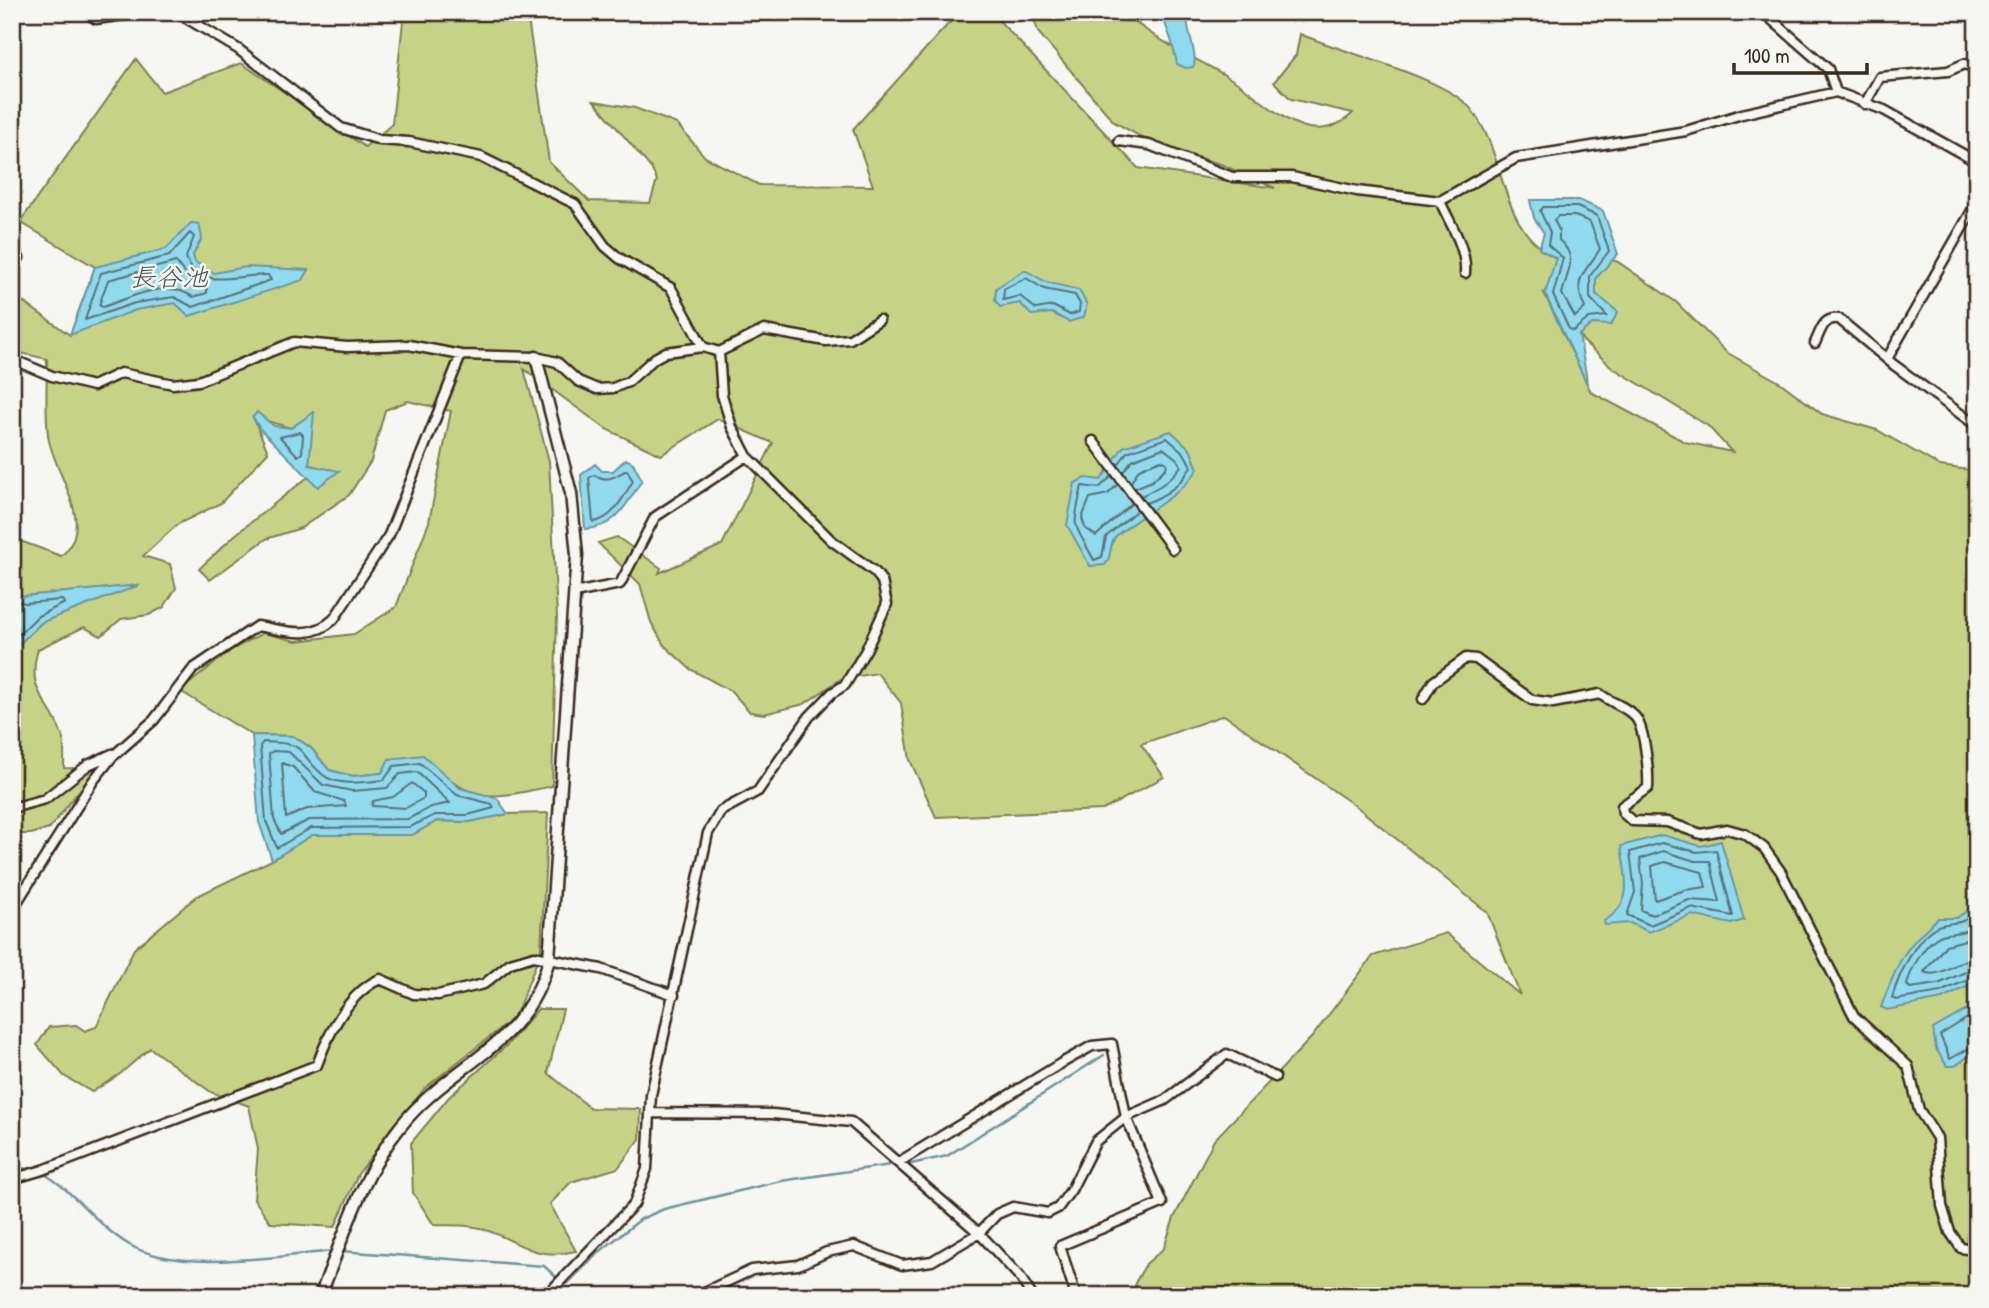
<svg xmlns="http://www.w3.org/2000/svg" width="1989" height="1308" font-family="'Patrick Hand','Klee One',sans-serif">
<style>
.green{fill:#c6d387;stroke:#807e52;stroke-width:2;fill-rule:evenodd}
.water{fill:#8fdaef;stroke:#6d949b;stroke-width:2}
.lines{fill:none;stroke-linecap:round;stroke-linejoin:round}
.shore{stroke:#5d7072;stroke-width:2}
.stream{stroke:#6d949b;stroke-width:2.5}
.minor-casing{stroke:#3b2a1e;stroke-width:13}
.tertiary-casing{stroke:#3b2a1e;stroke-width:15}
.minor{stroke:#f6f6f2;stroke-width:8}
.tertiary{stroke:#f6f6f2;stroke-width:10}
.labels{text-anchor:middle;stroke-width:5;stroke-linejoin:round;paint-order:stroke}
.water-label{font-size:26px;font-style:italic;fill:#505652;stroke:#f6f6f2}
</style>
<rect width="100%" height="100%" fill="#f6f6f2"/>
<filter id="ink" filterUnits="userSpaceOnUse"><feTurbulence type="fractalNoise" baseFrequency=".0143" numOctaves="2"/><feDisplacementMap in="SourceGraphic" scale="14" xChannelSelector="R" yChannelSelector="G"/><feConvolveMatrix kernelMatrix="1 2 1 2 8 2 1 2 1" color-interpolation-filters="sRGB"/></filter>
<g filter="url(#ink)">
<path class="green" d="M404,12H527L549,162L589,201L650,203L657,180L651,168L594,101L635,108L677,124L705,157L759,185L873,186L853,129L959,12H991L1138,168L1275,188L1223,165L1152,143L1114,122L1038,32L1032,12H1123C1157,42 1190,55 1228,77C1266,98 1307,157 1353,113L1291,99L1274,82L1296,55L1300,34C1341,52 1447,78 1471,109C1509,157 1495,225 1556,258L1583,251L1618,262L1676,302L1726,352L1781,383L1822,414L1877,430L1940,466L1977,471V1296H1136L1135,1283L1146,1264L1164,1248L1174,1218L1214,1140L1312,1037L1373,956L1446,933L1520,995L1487,912L1357,807L1224,715L1141,744L1164,777L1103,810L936,817L910,760L901,703L877,673L841,679L804,704L764,714L750,712L731,691L690,669L664,645L651,622L640,584L598,543L617,537L661,568L659,573L722,545L773,443L718,419L661,455L606,429L524,369L549,461L557,616L552,786C486,800 473,805 423,756L382,773L353,776L329,770L311,748L293,736L252,735L180,691L231,650L263,633L296,641L354,634L396,607L429,522L451,411L408,401L385,410L371,461L349,495L301,528L266,539L210,580L199,569L235,535L308,477L318,486L319,467L309,465L313,413L291,428L253,417L268,452L221,503L178,524L143,556L170,564L176,588L164,607L149,615L121,619L101,636L84,627L38,649C25,694 50,699 62,735C65,744 64,758 64,768L96,769L49,829L31,834H12V651L42,622L136,586L24,596L12,592V538L61,556C99,523 52,472 48,435C45,410 47,383 47,359L12,351V294L70,335L95,267L20,222L136,59L162,92L241,63L365,147L392,124ZM1544,293L1557,298L1583,341L1613,368L1708,426L1732,452L1685,442L1591,392Z
M548,813L541,951L515,1017L425,1088L358,1174L335,1227L271,1223L254,1199L258,1149L249,1106L211,1092L150,1048L120,1074L92,1092L64,1076L37,1045L49,1027L76,1025L85,1031L96,1027L134,949L197,896L272,860L312,835H412L437,821L469,822L508,814Z
M538,1009H563L548,1073L590,1108L641,1109L640,1139L618,1168L571,1182L550,1204L576,1251C532,1261 521,1241 483,1229C469,1224 449,1226 434,1225L413,1193L411,1143L449,1097L508,1044Z"/>
<path class="water" d="M1159,12H1189C1183,28 1200,56 1193,67L1186,68L1177,64C1173,45 1169,29 1159,12Z
M1530,200H1579L1603,211L1618,254L1596,278V294L1618,312L1611,325L1592,324L1579,335L1588,386L1545,294L1556,258L1539,249L1544,233L1534,218Z
M191,223L199,224L202,238L193,255L195,262L214,273L246,267L309,270L303,280L189,316L175,303L136,310L70,335L95,267L166,249Z
M1025,270L1046,282L1079,290L1087,305L1084,317L1069,322L1052,313L1031,315L1020,303L1000,307L995,300L996,288Z
M257,412L274,426L291,428L314,412L309,465L339,471L318,487L260,429L253,417Z
M1171,431L1190,449L1198,469C1177,500 1145,511 1117,535C1108,543 1113,556 1105,565L1090,566L1067,525L1075,483L1086,478L1101,480L1123,447Z
M626,459L633,463L642,480C626,505 616,528 585,529L581,475L595,464L602,471H613Z
M140,585L42,622L12,651V592L24,596Z
M252,735L293,736L311,748L329,770L353,776L382,773L389,759L423,755L460,788L497,798L508,814L469,822L437,821L412,835H312L272,860L259,822Z
M1662,835L1701,846L1721,841L1744,920L1731,924L1692,915L1649,932L1630,923L1605,925L1604,921C1636,902 1625,877 1621,846Z
M1977,905V982L1942,999L1887,1010L1881,1007C1898,963 1901,950 1938,918H1956Z
M1977,1004V1050L1955,1066H1947L1936,1049L1933,1029Z"/>
<g class="lines">
<path class="shore" d="M1543,207H1577L1597,216L1609,251L1590,276V298L1607,316L1589,318L1573,331L1569,329L1553,295L1563,258L1548,245L1550,232L1540,211Z
M1558,216H1575L1590,222L1600,249C1586,272 1571,278 1585,308L1575,317L1562,294C1567,272 1579,257 1559,240V230L1554,220Z
M190,233L194,237L186,257C196,292 240,274 268,275L271,280L193,307L174,297L135,303L85,320L101,273L169,256Z
M176,262L186,275L207,288V293L193,297C166,278 132,297 103,307L99,305L108,280Z
M1026,278L1044,289L1075,295L1080,304L1079,312L1070,315L1053,306L1036,309L1020,296L1003,300L1004,289Z
M300,432L303,435L302,453L298,456L280,437Z
M1118,465L1127,452L1167,438L1184,453L1191,466C1182,485 1165,496 1146,503
M627,470L633,481C624,496 613,520 593,522L589,478L594,475C609,483 615,476 627,470Z
M1123,472L1132,460L1163,448L1177,459L1181,466C1169,482 1158,488 1141,496
M1112,476L1099,488L1082,486C1072,533 1072,518 1094,560L1102,557L1106,537L1137,510
M1131,482L1139,469L1161,460L1167,463L1166,468L1152,481L1135,488
M1118,484L1108,494L1090,498L1082,518L1085,528L1096,536L1132,503
M12,600L25,603L62,600L65,603L38,616L12,641
M263,742C310,743 294,750 323,775C338,787 367,782 384,780L394,766L420,763L457,795L492,804L494,808L468,815H435L410,827L311,828L277,848L266,821L260,746Z
M273,751L289,752L323,785L352,791L387,788L400,774L417,772L450,803L431,807L408,819L309,820L281,834L274,819L269,754Z
M282,763L293,767L315,792L344,801L346,806L307,809L286,818Z
M412,783L424,793V798L406,808L372,806L373,801L393,797Z
M1662,843L1697,852L1716,850L1733,916L1691,908L1650,925L1627,915L1635,892L1630,852Z
M1663,851L1695,861H1710L1720,902L1689,900L1652,915L1641,910L1643,884L1640,859Z
M1665,862L1702,872L1706,887L1685,890L1655,900L1652,866Z
M1977,912C1955,927 1963,920 1941,925C1918,931 1898,977 1892,998L1896,1000L1940,992L1977,976
M1977,923C1967,933 1959,932 1946,934C1927,937 1911,968 1907,985L1910,988L1938,984L1977,967
M1977,937L1946,945L1924,972C1941,980 1959,958 1977,957
M1977,1012L1940,1035L1950,1059L1977,1044"/>
<path class="stream" d="M911,1164L947,1156L1104,1055
M12,1166L32,1170
M41,1172C74,1190 96,1225 128,1244C176,1274 277,1256 334,1251
M340,1251L544,1266L556,1277
M568,1283L598,1253L641,1219L664,1209L781,1181L890,1165"/>
<defs>
<path id="minor" d="M86,12L96,19L145,12
M176,12L238,49L341,128L380,140L409,142L481,157L575,204L605,246L619,258L671,288L703,347
M1763,12L1828,69L1836,92
M1865,104L1880,77L1948,71L1964,64L1977,68
M1119,141L1149,145L1232,177H1292L1357,191L1440,201L1516,158L1686,131L1742,114L1836,92L1884,110L1977,162
M1440,201C1450,224 1467,248 1465,273
M12,252L19,258
M1815,343C1821,330 1823,317 1839,319L1894,365L1977,426
M12,359L52,376L93,386L121,373L173,384L199,381L294,342L347,347L409,345L461,355L536,357L557,362L578,381L597,389L613,388L628,382L655,358L666,352L703,347L719,352L764,330L826,341L850,339L879,320
M1887,359L1977,202
M1093,441L1173,549
M574,593L620,584L655,517L747,456
M1423,699L1433,682L1466,658L1476,659L1532,700L1553,703L1600,694C1611,703 1628,707 1636,718C1645,730 1649,773 1648,788L1622,806L1623,813L1632,821L1667,822L1701,834L1727,829L1745,834L1764,848L1781,872L1854,1016L1908,1066L1919,1110L1937,1138L1942,1206L1950,1232L1961,1248L1974,1250L1977,1256
M12,808L45,799L88,765L112,754
M12,910L93,781L112,757L154,720L193,669L257,626C284,630 311,641 334,619L389,535L461,355
M651,1113L773,1114L851,1122L979,1233L1020,1277L1032,1296
M899,1162L1060,1064L1092,1046L1112,1044L1126,1117L1162,1203L1060,1246L1076,1296
M12,1179L43,1170L317,1065C329,1032 348,993 380,979L414,994L438,995L484,984L510,963L534,956L601,969L674,995
M546,1296L634,1204L647,1169L651,1095L708,833L721,811L758,791L809,717L832,693L845,685L866,650L887,604L882,581L875,572L831,540L747,456L732,427L722,395L719,352
M696,1296L752,1270L798,1265L827,1252L854,1246L902,1265L932,1261L979,1233L997,1214L1013,1207L1048,1213L1058,1208L1071,1190L1096,1141L1126,1117L1165,1100L1227,1054L1275,1077"/>
<path id="tertiary" d="M320,1296C343,1239 361,1175 400,1127C451,1062 527,1048 549,959L577,555L571,493L536,357"/>
</defs>
<use href="#minor" class="minor-casing"/>
<use href="#tertiary" class="tertiary-casing"/>
<use href="#minor" class="minor"/>
<use href="#tertiary" class="tertiary"/>
</g>
</g>
<g class="labels">
<g class="water-label">
<text x="169" y="286">長谷池</text>
</g>
</g>
<rect width="1989" height="1308" fill="none" stroke="#f6f6f2" stroke-width="42"/>
<rect x="21" y="21" width="1947" height="1266" fill="none" stroke="#3b2a1e" stroke-width="2.5" filter="url(#ink)"/>
<path d="M1734 63v10h133v-10" fill="none" stroke="#3b2a1e" stroke-width="3.5"/>
<text x="1744" y="63" font-size="21" fill="#3b2a1e" stroke="#f6f6f2" stroke-width="5" paint-order="stroke">100 m</text>
</svg>
